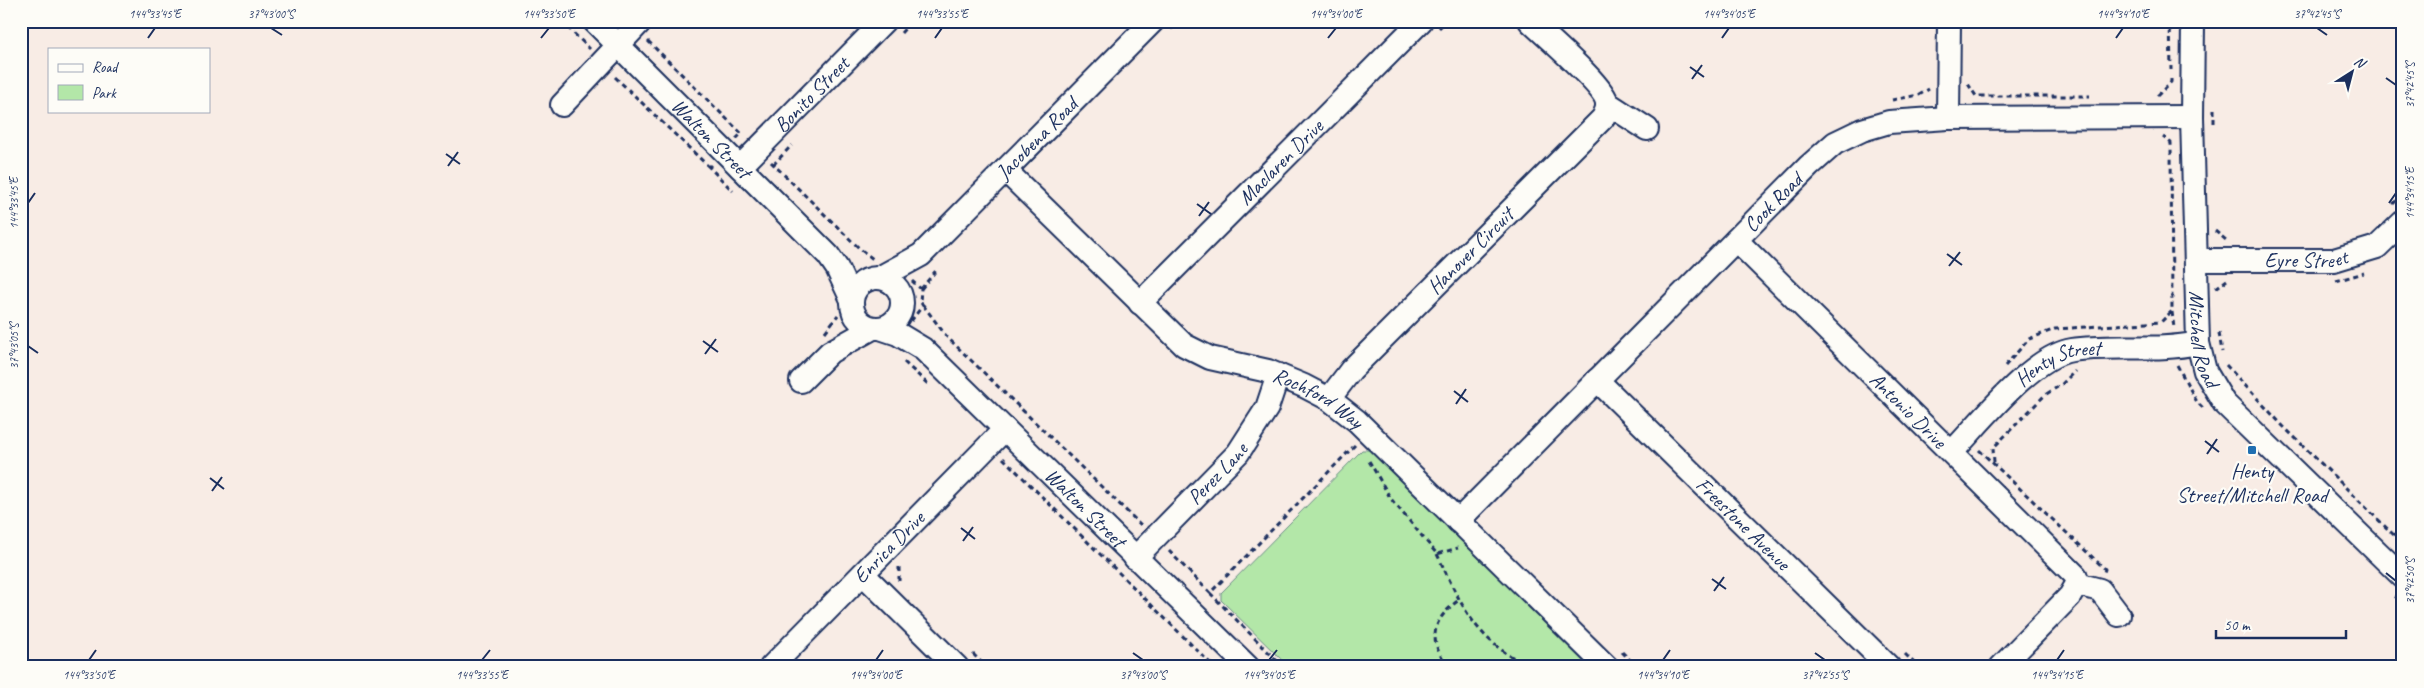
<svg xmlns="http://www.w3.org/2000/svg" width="2424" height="688" font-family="Caveat,sans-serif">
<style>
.green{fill:#b3e7a8;stroke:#678b83}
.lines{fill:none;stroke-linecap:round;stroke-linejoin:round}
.minor-casing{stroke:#1b2f5e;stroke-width:26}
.path{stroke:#1b2f5e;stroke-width:3;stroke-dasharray:5 4;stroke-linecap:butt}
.minor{stroke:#fdfcf7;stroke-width:22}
.ticks{fill:none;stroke:#1b2f5e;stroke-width:2}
.poi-dot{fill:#1f6fb2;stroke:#fdfcf7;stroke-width:2}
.labels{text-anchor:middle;stroke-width:4.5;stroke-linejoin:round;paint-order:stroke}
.street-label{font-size:21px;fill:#1b2f5e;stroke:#fdfcf7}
.poi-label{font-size:21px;fill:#1b2f5e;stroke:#fdfcf7}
.neatline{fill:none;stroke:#1b2f5e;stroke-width:2}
.ticks-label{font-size:12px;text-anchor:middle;fill:#1b2f5e}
</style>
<rect width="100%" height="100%" fill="#f8ece5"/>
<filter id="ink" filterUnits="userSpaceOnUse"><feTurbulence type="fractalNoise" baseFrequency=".02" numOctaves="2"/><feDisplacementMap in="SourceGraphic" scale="10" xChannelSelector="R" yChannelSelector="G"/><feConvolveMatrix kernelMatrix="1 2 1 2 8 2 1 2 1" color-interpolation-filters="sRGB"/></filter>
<g filter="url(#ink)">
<path class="green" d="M1362,450H1369L1590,667H1289L1221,600V593Z"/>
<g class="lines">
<defs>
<g id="minor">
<path id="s1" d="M594,21L828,255L837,268L852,300"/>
<path id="s2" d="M2193,21L2192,117L2198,343L2205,371L2224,403L2403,577"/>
<path d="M1607,103L1647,129"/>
<path d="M562,105L641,21"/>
<path d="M1948,118L1949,21"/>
<path id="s3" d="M740,167L884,21"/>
<path id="s4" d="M1005,170L1184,345L1210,358L1268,371L1304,386L1329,399L1357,421L1607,667"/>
<path id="s5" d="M1736,240L2076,576L2077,584L2070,596L2001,667"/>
<path id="s6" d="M2196,260H2334L2377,247L2403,222"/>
<path id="s7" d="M879,278L921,255L1153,21"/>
<circle cx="877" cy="303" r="25"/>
<path id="s8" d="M1140,303L1421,21"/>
<path id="s9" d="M880,328L898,334L923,349L1248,667"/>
<path id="s10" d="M1597,380L1889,667"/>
<path d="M801,381L830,352L873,328"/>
<path id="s11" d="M1329,399L1351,370L1603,118C1605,113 1608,109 1607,103C1605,86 1545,36 1530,21"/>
<path id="s12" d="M1952,452C1980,423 2032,356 2072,350C2114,344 2156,352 2198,343"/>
<path id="s13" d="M1458,521L1809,166L1835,143L1862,130L1889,122L1948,118L2192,117"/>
<path id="s14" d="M1135,558L1238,453L1267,408L1278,375"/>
<path d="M863,574L957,667"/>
<path d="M2077,584L2100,590L2119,615"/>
<path id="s15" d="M771,667L1005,429"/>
</g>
</defs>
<use href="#minor" class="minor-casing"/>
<path class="path" d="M561,21L590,49
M1505,21L1511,27
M2170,21L2171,70
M1439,28L1446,21
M1171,29L1179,21
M901,33L912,21
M648,41L743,135
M615,77L709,167
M1968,84L1976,96H2090
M2157,96L2171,82V79
M1892,100L1919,95L1929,89
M2214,109V127
M736,139L742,133
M771,162L860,249L873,259
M711,165L709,167L733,191
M773,165L792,145
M2393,204L2403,194
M2215,231L2226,240
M2336,281L2364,273
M2216,288L2227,280
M921,289L938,268
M923,305L947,337L1141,525
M2172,312L2174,328
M911,321L923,305L920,302L921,289L912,281
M825,332L838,315
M2219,333L2222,352
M904,362L929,385
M2177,365L2197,402L2203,408
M2226,365L2283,426L2403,544
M2005,366L2029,339L2055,329L2161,322L2172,311L2171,143L2163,137
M1979,450L2105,569L2104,572
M1003,458L1214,667
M1369,461L1391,499L1437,554L1458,548
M1994,462L1993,448L2045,395L2062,384L2075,371
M2394,535L2403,531
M1169,551L1210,593L1355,445
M1437,554C1462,606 1475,642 1532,667
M899,581V566
M1210,593L1283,667
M2395,596L2403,603
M1622,652L1637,667
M973,654L986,667
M1905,654L1918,667
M1448,667C1427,639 1432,620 1459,600
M1496,667L1510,663L1524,664"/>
<use href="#minor" class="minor"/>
</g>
</g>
<path class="ticks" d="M271,28L282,35M2317,28L2327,35M148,38L155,28M541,38L549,28M935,38L942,28M1328,38L1336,28M1722,38L1729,28M2116,38L2123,28M1690,67L1704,77M2386,78L2396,85M1692,79L1702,65M446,154L460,164M448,166L458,152M28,203L35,193M2389,203L2396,193M1197,204L1211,214M1199,216L1209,202M1947,254L1962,265M1949,266L1960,252M703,341L718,352M28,346L38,353M705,354L716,339M1454,391L1468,402M1456,404L1466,389M2205,441L2219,452M2207,454L2217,439M210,478L224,489M212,491L222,477M961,528L975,539M963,541L973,527M2386,573L2396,581M1712,579L1726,589M1714,591L1724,577M1133,653L1143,660M1815,653L1825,660M89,660L96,650M482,660L490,650M876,660L883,650M1269,660L1277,650M1663,660L1670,650M2057,660L2064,650"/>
<rect class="poi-dot" x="2247" y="445" width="10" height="10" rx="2.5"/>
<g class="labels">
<g class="street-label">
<text dy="7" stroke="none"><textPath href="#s3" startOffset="102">Bonito Street</textPath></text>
<text dy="7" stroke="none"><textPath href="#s1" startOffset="166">Walton Street</textPath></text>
<text dy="7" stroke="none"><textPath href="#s7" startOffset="212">Jacobena Road</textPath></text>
<text dy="7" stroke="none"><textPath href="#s8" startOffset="199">Maclaren Drive</textPath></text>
<text dy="7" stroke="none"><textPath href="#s13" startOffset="448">Cook Road</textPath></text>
<text dy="7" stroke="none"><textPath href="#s11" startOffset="205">Hanover Circuit</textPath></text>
<text dy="7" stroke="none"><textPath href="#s6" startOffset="110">Eyre Street</textPath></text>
<text dy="7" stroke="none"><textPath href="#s2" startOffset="319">Mitchell Road</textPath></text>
<text dy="7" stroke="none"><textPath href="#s12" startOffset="142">Henty Street</textPath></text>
<text dy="7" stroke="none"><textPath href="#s4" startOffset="396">Rochford Way</textPath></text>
<text dy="7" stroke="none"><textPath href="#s5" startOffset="242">Antonio Drive</textPath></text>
<text dy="7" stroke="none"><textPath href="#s14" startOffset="118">Perez Lane</textPath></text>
<text dy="7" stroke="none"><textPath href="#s9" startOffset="275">Walton Street</textPath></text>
<text dy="7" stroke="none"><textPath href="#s10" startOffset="205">Freestone Avenue</textPath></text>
<text dy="7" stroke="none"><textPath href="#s15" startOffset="168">Enrica Drive</textPath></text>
</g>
<g class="poi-label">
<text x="2252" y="478">Henty<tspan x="2252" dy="24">Street/Mitchell Road</tspan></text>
</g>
</g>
<rect width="2424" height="688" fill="none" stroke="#fdfcf7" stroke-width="55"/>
<rect x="48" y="48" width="162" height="65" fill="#fdfcf7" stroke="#a3aaba"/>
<rect x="58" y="64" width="25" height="8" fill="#fdfcf7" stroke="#a3aaba"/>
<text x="92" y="72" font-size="15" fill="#1b2f5e">Road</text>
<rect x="58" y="85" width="25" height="15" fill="#b3e7a8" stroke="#a3aaba"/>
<text x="92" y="98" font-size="15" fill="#1b2f5e">Park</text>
<g transform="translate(2352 72) rotate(36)" stroke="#fdfcf7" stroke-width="4" paint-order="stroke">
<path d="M0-4L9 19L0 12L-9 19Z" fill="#1b2f5e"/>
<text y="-8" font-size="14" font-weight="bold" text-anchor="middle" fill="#1b2f5e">N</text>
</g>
<path d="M2216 630v8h130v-8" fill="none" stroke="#1b2f5e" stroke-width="2.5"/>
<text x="2224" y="630" font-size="15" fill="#1b2f5e" stroke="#fdfcf7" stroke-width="4" paint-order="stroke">50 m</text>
<rect x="28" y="28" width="2368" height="632" class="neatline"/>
<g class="ticks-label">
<text x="155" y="18">144°33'45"E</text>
<text x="271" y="18">37°43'00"S</text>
<text x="549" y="18">144°33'50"E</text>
<text x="942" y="18">144°33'55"E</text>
<text x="1336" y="18">144°34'00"E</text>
<text x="1729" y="18">144°34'05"E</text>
<text x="2123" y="18">144°34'10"E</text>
<text x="2317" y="18">37°42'45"S</text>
<text transform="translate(2410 85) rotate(-90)" y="4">37°42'45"S</text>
<text transform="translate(2410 193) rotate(-90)" y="4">144°34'15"E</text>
<text transform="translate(14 203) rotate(-90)" y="4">144°33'45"E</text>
<text transform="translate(14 346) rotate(-90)" y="4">37°43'05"S</text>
<text transform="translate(2410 581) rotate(-90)" y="4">37°42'50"S</text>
<text x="89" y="679">144°33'50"E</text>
<text x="482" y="679">144°33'55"E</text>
<text x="876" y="679">144°34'00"E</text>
<text x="1143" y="679">37°43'00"S</text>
<text x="1269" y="679">144°34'05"E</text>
<text x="1663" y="679">144°34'10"E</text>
<text x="1825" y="679">37°42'55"S</text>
<text x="2057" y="679">144°34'15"E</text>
</g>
</svg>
